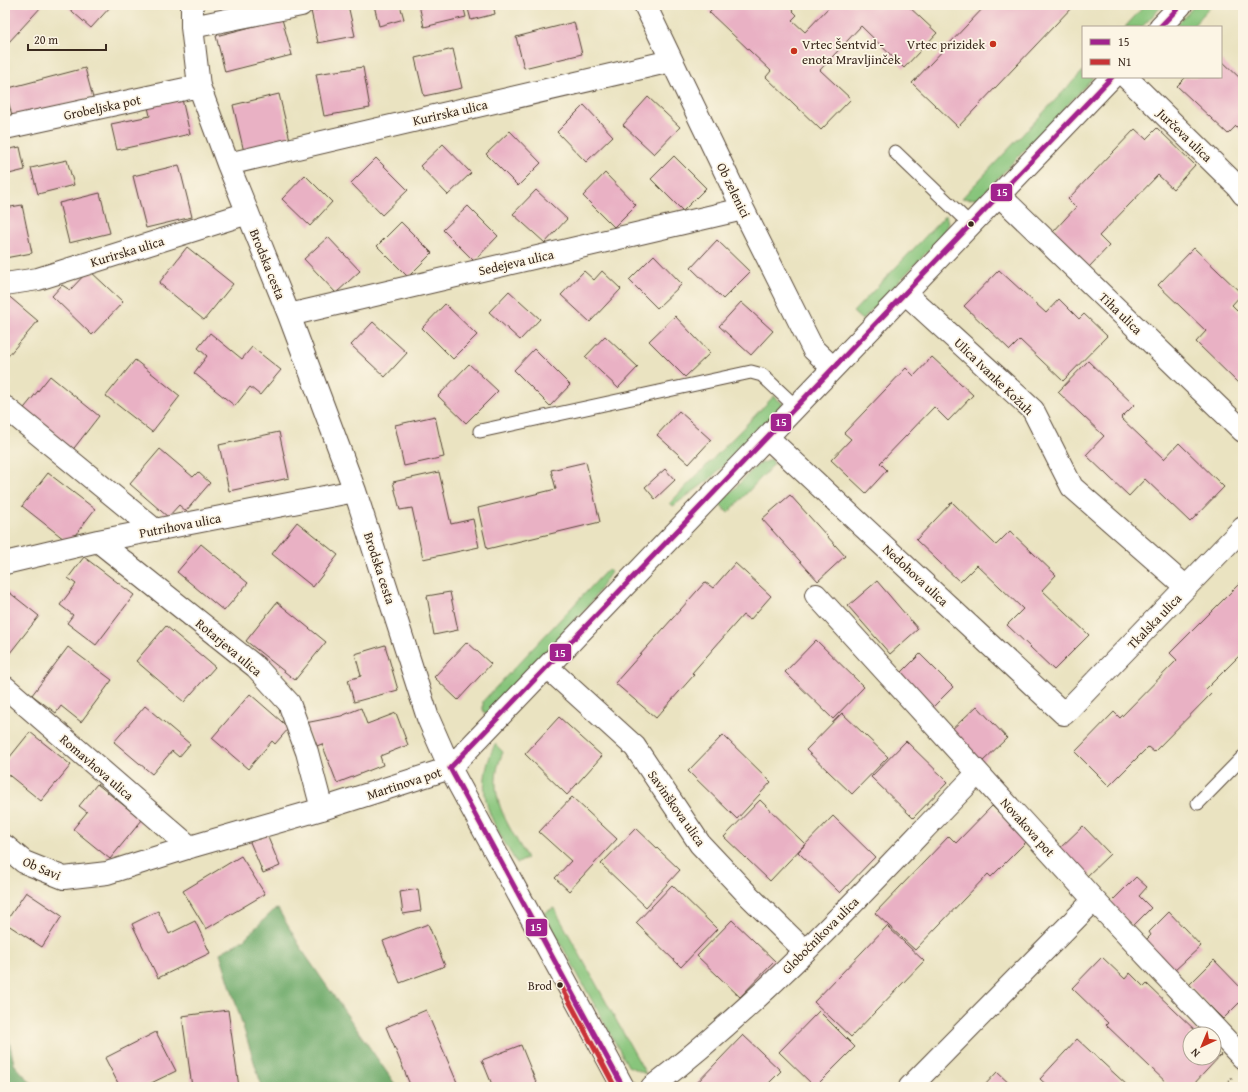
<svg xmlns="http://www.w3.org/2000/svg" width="1248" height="1092" font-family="'Gentium Book Plus',serif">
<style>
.green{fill:#88c57b;stroke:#62784c}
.forest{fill:#6eaa6b;stroke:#546a44}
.building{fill:#e9b1c4}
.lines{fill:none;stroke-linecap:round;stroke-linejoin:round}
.lane-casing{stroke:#554636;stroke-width:15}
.street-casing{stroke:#554636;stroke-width:24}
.path{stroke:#554636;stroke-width:2.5;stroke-dasharray:1 3;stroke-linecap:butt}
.lane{stroke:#fff;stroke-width:13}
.street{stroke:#fff;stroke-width:22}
.bus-1-casing{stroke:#fcf5e5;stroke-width:8}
.bus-2-casing{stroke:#fcf5e5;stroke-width:8}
.bus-1{stroke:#a2238e;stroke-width:5}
.bus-2{stroke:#c93337;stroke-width:5}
.poi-dot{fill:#c8321e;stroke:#fcf5e5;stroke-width:1.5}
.bus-dot{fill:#3b2a1e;stroke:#fcf5e5;stroke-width:1.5}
.labels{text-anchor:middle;stroke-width:3.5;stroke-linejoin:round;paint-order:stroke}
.bus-label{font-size:12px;fill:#3b2a1e;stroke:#fcf5e5;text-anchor:end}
.poi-label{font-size:13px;fill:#3b2a1e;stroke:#fcf5e5;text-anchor:start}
.street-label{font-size:13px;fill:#3b2a1e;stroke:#fcf5e5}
.line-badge{stroke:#fcf5e5;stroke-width:1.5}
.badge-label{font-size:11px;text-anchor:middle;font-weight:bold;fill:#fff}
</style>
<rect width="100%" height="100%" fill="#fcf5e5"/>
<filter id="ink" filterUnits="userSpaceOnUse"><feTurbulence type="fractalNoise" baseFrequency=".025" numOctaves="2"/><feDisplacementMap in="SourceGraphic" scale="8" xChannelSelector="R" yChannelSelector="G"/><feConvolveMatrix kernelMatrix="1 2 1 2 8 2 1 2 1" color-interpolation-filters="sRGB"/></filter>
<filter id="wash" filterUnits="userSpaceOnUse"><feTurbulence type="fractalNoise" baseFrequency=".012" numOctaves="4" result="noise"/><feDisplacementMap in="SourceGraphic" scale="16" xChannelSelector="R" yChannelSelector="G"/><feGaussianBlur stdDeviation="0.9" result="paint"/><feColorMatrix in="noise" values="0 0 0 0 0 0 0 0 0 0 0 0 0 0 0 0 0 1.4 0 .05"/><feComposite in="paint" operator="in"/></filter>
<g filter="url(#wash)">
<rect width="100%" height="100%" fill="#eae3c1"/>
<path class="green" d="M1145,5H1163L1142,27H1125Z
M1195,5H1212L1192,27H1175Z
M1083,71V77H1094L979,198L969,199L962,198Z
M946,215L948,223L943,235L862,320L853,312Z
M774,396L783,404L709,480L673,506L670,503Z
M771,459L774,464L728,513L720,504L756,466Z
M608,569L611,572L590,604L486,714L483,710V701Z
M495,744L503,752C484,794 507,822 527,858L517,864C492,820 471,796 495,744Z
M554,908L646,1074L628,1066L544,913Z"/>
<path class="forest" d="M278,909L304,953L397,1087H262L220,953L243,940L274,910Z
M5,1019L14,1064L29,1081L39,1087H5Z"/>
<g id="blocks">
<path class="building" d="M5,5H43L8,43L5,40Z
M65,5H112L91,28Z
M340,5H348L355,36L318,43L311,11Z
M374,5H400L404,19L379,26Z
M419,5H463L466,17L424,27Z
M467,5H493L495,14L471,20Z
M716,5H787L797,15L792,20L805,32L830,6L829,5H907L937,33L904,68L861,26L820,70L851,99L821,130L766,77L771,71L709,12Z
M986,5H1074L958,127L912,83Z
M282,19L292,55L225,72L216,36Z
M574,22L582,54L524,68L516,37Z
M453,49L462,88L424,96L415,58Z
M1221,60L1243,81V133L1236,126L1228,134L1177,86L1186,77H1221Z
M363,67L370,108L324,116L316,74Z
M85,68L93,98L13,119L5,89Z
M279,94L290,140L244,152L233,105Z
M648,97L680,127L654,154L623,125Z
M182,99L190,134L117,150L111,124L150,116L148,107Z
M584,105L613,136L586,162L557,132Z
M1157,128L1195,165L1173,189L1158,175L1099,236L1109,246L1089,267L1053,232L1076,207L1068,199L1135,129L1146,139Z
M510,131L541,163L518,186L486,154Z
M443,144L471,173L448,195L420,166Z
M20,147L25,170L5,175V150Z
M674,156L706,188L683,211L651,179Z
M376,158L408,190L382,215L351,183Z
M67,160L74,185L38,194L31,168Z
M179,165L192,217L146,228L133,176Z
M605,173L636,205L614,227L583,196Z
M305,175L332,202L310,226L282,199Z
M536,190L567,219L545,243L513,214Z
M100,193L110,233L69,243L59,203Z
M22,205L32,253L5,258V208Z
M468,206L498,236L474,261L443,230Z
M401,222L432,253L408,277L377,246Z
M328,237L360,271L336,293L304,259Z
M717,240L750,272L723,299L691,268Z
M187,247L233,284L204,320L159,283Z
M1194,248L1242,294L1232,305L1243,316V379L1238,383L1196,342L1206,331L1158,285Z
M654,255L682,284L657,308L629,280Z
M89,270L123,302L92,335L52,296L62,285L70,290Z
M999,270L1046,313L1059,299L1079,319L1084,314L1107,336L1063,381L1020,340L1010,350L964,306Z
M584,271L594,280L602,271L621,289L590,322L561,295Z
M509,291L540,319L520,340L489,312Z
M5,293L38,321L8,356L5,354Z
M741,302L773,331L751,355L719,326Z
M445,304L477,335L453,359L422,328Z
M675,316L710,353L685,377L649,341Z
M373,322L407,353L385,377L351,345Z
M210,333L242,359L252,347L281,370L260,395L250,387L235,406L194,373L207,356L198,348Z
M605,336L638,367L618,388L585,357Z
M534,349L570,385L550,406L514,370Z
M932,357L973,395L948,421L934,407L880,463L887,470L866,493L831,460L851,439L844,433L906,368L914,376Z
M135,360L180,396L152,432L106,396Z
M1088,361L1134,405L1121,418L1164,459L1179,443L1224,487L1190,522L1145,479L1129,496L1086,455L1104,436L1058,392Z
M469,364L498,391L466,423L438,396Z
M50,376L99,416L71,452L21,412Z
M679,411L711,440L689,464L657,435Z
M435,416L444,457L404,466L395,425Z
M279,432L289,478L229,491L219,445Z
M160,449L193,477L198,472L210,483L186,511L179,505L168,517L130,484Z
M586,462L600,522L487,549L478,508L556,489L551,470Z
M665,469L675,480L655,499L645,487Z
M439,472L451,524L473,519L479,547L423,559L412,508L400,510L393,482Z
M48,473L95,509L69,543L22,506Z
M790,495L845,556L818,581L762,519Z
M952,502L996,545L1010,531L1056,575L1042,590L1089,635L1054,670L1007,625L1023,609L977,565L960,582L916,540Z
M297,522L338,555L313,587L272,554Z
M201,544L248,583L224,611L177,572Z
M84,557L134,595L96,645L67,623L73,615L60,605L76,584L68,578Z
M735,563L771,596L750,620L743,615L692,673L694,675L656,718L615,683L705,582L713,588Z
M877,581L918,629L890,654L848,606Z
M1240,583L1243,586V652L1206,689L1211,694L1154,752L1148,747L1109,786L1075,752L1114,712L1120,718L1177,660L1170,653Z
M5,589L39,616L6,658L5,657Z
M450,592L458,630L434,635L427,596Z
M277,602L326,642L295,680L246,641Z
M166,626L215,667L184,702L136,661Z
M816,640L864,687L833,719L785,672Z
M467,642L491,664L458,700L434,677Z
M385,645L398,690L354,702L348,680L361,676L355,654Z
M68,647L112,680L81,722L61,706L56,713L32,695Z
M920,654L953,687L931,709L898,676Z
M250,694L289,728L275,744L272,741L248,769L212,738Z
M145,706L190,744L179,757L172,751L152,774L114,742Z
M977,706L1007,738L980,764L949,732Z
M361,708L367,724L396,713L408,745L380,756L383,765L337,783L322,744L314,747L305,723L341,716Z
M842,713L888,757L852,794L806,750Z
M559,717L602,756L567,795L525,754Z
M30,732L71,765L41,801L5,772V763Z
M723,735L771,782L737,819L688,771Z
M906,741L948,782L913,818L871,777Z
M97,784L142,820L110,859L73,829L87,812L79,806Z
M572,797L617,839L569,891L555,878L571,861L539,832Z
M760,800L805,844L770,881L724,837Z
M992,806L1027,841L991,877L988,874L915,950L875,913L949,836L956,843Z
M833,816L875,857L840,893L798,852Z
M1083,826L1110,854L1085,878L1058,850Z
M636,828L680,870L646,907L601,864Z
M267,835L280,866L263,873L250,842Z
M241,856L265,894L206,929L183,891Z
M1136,877L1147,887L1139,896L1151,908L1133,926L1110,903Z
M672,885L717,929L681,967L636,923Z
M418,889L421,911L403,914L400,892Z
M26,892L62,916L42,947L5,923Z
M158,911L169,934L195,921L210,953L158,978L132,924Z
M1169,912L1201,946L1173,972L1144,942L1151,935L1149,932Z
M732,920L775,961L740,997L697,956Z
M428,924L445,966L400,983L383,941Z
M887,926L924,961L851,1037L814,1002Z
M1102,957L1125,979L1130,973L1144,987L1147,984L1199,1034H1190V1058H1214V1048L1221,1055L1191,1087H1171L1106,1025L1108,1023L1072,988Z
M1214,960L1243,990V1007L1239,1003L1223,1019L1189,985Z
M228,1010L239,1087H192L182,1016Z
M426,1010L459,1087H411L386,1027Z
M819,1011L855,1047L815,1087L779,1052Z
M156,1032L176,1071L143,1087H120L105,1058Z
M743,1035L781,1071L765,1087H693Z
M1077,1039L1129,1087H1049L1040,1079Z
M521,1045L538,1087H493L482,1060Z
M997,1072L1013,1087H983Z"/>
</g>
</g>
<g filter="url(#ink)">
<use href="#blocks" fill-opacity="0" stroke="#554636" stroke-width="1"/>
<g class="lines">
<defs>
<path id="lane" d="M895,152L971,225
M480,431L751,372L762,375L796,407
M1198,803L1243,757"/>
<path id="street" d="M192,5V27L199,86L228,164L289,315L355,491L428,718L450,768L623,1087
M645,5L743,209L813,349L833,368
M192,27L301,5
M1160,27L1181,5
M1126,77L1237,186L1243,194
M5,128L199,86
M228,164L671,61
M999,195L1243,431
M5,284L38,279L248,213
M905,293L1033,410L1072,487L1186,587
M289,315L743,209
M5,407L155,530
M767,437L1064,714L1243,528
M98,541L256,667L289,703L307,752L322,809
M5,563L98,541L355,491
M816,595L1094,900L1243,1058
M547,667L635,747L700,844L749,896L805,951
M5,687L190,847
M5,846L24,862L64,878L107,873L190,847L322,809L450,768L1112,77
M652,1087C772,995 873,881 978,773
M910,1087L1094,900"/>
</defs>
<use href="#lane" class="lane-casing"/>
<use href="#street" class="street-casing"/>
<path class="path" d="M1223,1087L1232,1078"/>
<use href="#lane" class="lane"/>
<use href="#street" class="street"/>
<defs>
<path id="bus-1" d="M1160,27L1181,5
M450,768L1112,77
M450,768L623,1087"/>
<path id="bus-2" d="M560,984L615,1087"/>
</defs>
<use href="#bus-1" class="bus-1-casing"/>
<use href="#bus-2" class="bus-2-casing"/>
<use href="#bus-1" class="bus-1"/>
<use href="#bus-2" class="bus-2"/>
</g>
</g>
<g class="poi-dot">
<circle cx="993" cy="44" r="4"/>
<circle cx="794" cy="51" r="4"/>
</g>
<g class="bus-dot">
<circle cx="971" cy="224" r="3.5"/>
<circle cx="560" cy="985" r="3.5"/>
</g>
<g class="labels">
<g class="bus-label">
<text x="552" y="990">Brod</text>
</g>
<g class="poi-label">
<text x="802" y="49">Vrtec Šentvid -<tspan x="802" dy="15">enota Mravljinček</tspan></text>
<text x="985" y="49" text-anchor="end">Vrtec prizidek</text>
</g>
<g class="street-label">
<text transform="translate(102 107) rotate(-12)" y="5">Grobeljska pot</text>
<text transform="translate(450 112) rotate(-13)" y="5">Kurirska ulica</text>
<text transform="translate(1185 135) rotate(44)" y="5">Jurčeva ulica</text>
<text transform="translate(734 190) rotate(64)" y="5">Ob zelenici</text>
<text transform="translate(127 251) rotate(-17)" y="5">Kurirska ulica</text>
<text transform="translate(516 262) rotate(-13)" y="5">Sedejeva ulica</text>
<text transform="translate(268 264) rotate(68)" y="5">Brodska cesta</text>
<text transform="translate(1121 313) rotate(44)" y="5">Tiha ulica</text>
<text transform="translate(994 376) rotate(44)" y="5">Ulica Ivanke Kožuh</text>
<text transform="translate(180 525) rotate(-11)" y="5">Putrihova ulica</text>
<text transform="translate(380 568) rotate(72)" y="5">Brodska cesta</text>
<text transform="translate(916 575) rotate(43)" y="5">Nedohova ulica</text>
<text transform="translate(1154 621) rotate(-46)" y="5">Tkalska ulica</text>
<text transform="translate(229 647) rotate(40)" y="5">Rotarjeva ulica</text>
<text transform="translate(97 767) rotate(41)" y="5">Romavhova ulica</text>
<text transform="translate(404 783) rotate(-18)" y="5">Martinova pot</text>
<text transform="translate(677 808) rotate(55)" y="5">Savinškova ulica</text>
<text transform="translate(1028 827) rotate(48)" y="5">Novakova pot</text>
<text transform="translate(42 868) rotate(23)" y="5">Ob Savi</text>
<text transform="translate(820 935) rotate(-45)" y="5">Globočnikova ulica</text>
</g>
</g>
<g class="line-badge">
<rect x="990" y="183" width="23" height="19" rx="4" fill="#a2238e"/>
<rect x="770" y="413" width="22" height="19" rx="4" fill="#a2238e"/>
<rect x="549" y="643" width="23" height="19" rx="4" fill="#a2238e"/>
<rect x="525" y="918" width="23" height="19" rx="4" fill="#a2238e"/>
</g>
<g class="badge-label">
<text x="1002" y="196">15</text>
<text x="781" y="426">15</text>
<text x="560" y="657">15</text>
<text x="536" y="931">15</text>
</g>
<rect width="1248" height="1092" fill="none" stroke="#fcf5e5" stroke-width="20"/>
<rect x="1082" y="26" width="140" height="52" fill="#fcf5e5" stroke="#afa495"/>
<rect x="1090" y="39" width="20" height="6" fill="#a2238e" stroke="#afa495"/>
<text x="1118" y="46" font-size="12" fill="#3b2a1e">15</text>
<rect x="1090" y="59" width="20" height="6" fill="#c93337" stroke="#afa495"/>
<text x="1118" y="66" font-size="12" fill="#3b2a1e">N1</text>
<g transform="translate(1202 1046) rotate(224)"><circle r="19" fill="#fcf5e5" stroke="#afa495"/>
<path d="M0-3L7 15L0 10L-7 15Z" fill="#c8321e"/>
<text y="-6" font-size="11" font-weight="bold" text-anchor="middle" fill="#3b2a1e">N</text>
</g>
<path d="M28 44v6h78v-6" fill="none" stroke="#3b2a1e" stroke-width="2"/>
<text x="34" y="44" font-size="12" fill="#3b2a1e" stroke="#fcf5e5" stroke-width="3" paint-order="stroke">20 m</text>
</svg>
